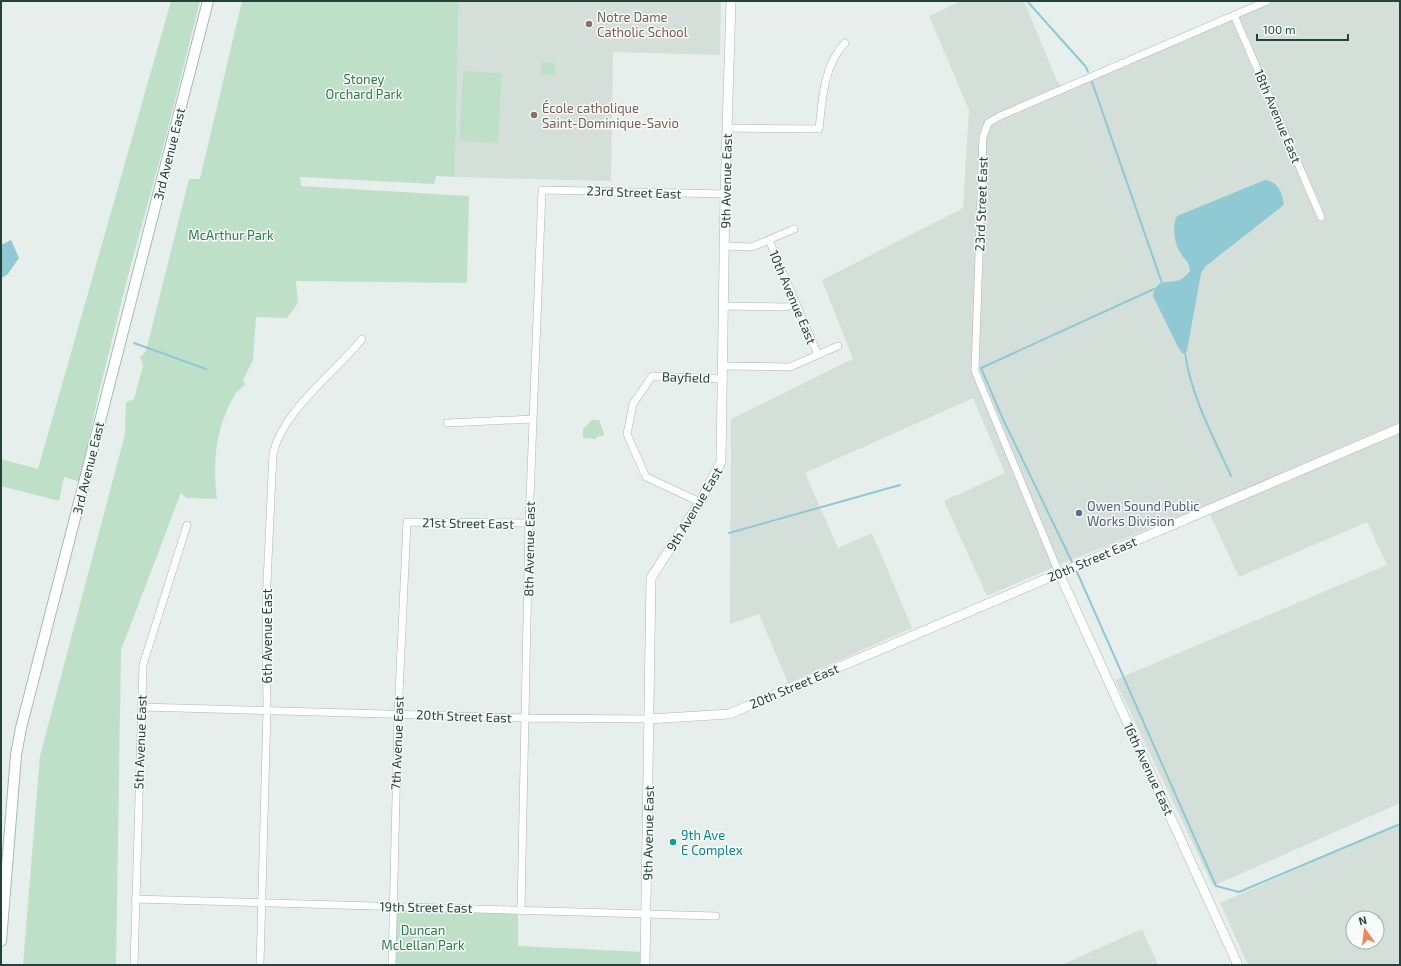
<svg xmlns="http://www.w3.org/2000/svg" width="1401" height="966" font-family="'Exo 2',sans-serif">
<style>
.built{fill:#d4dfda;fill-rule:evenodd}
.green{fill:#bfe0c8}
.water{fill:#8ec9d4}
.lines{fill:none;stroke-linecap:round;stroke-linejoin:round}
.stream{stroke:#8ec9d4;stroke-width:2}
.minor-casing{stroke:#a8b8b2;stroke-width:8}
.tertiary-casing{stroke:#a8b8b2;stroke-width:10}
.secondary-casing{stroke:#a4bbb3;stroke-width:12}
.minor{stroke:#fff;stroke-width:7}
.tertiary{stroke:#fff;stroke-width:9}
.secondary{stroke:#fff;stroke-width:10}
.education-dot{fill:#8d6e63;stroke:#f7fbf9;stroke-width:1.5}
.service-dot{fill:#5c6f8a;stroke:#f7fbf9;stroke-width:1.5}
.culture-dot{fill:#0f9aa8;stroke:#f7fbf9;stroke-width:1.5}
.labels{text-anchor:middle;stroke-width:3;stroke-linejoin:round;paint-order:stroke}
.education-label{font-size:13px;fill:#785e54;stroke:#f7fbf9;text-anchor:start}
.park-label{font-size:13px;fill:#2d7a4b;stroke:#f7fbf9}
.street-label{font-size:13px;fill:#24423a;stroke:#f7fbf9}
.service-label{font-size:13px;fill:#4e5e75;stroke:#f7fbf9;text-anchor:start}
.culture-label{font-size:13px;fill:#0d838f;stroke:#f7fbf9;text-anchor:start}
</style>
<rect width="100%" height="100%" fill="#e6efeb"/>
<path class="built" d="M459,1H721L720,55L613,52L611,181L455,177Z
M961,1H1024L1057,81L1062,86L1259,1H1400V803L1213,886L1115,680L1387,565L1367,522L1239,577L1206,506L1061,564L987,596L944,501L1005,473L973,398L805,473L838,548L872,533L912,628L788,683L759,614L730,624L731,419L853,359L822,280L963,208L969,110L929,16Z
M1400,823V965H1248L1220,903ZM1353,918H1377V942H1353Z
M1142,929L1158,965H1061Z"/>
<path class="green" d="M171,1H200L163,148L128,276L98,396L80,482L64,477L59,501L1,486V459L38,469Z
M242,1H459L455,177L436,176L434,184L300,177L301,186L469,196L467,283L296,281L298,303L287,318L256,317L253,360L243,380L245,384C243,388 239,389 236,393C216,424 212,463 217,499L186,498L181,493L121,650L116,965H23L40,756L125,434L126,402L134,399L143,366L140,357L146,351L189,179H200Z
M541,62L555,63V75H541Z
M463,71L502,73L498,143L459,141Z
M592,420H599L604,433L603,436H599L595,439L583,438V429Z
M396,909L518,912V946L643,952V965H394Z"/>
<path class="water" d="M1265,180C1279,182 1281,191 1284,204L1280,208L1206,266L1201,273L1187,351L1183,354L1178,347L1153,296C1158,271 1175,292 1190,271C1190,262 1184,260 1180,252C1174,243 1172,225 1177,216Z
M11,240L19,258L7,275L1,278V245Z"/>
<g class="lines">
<path class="stream" d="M1027,1L1086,67L1088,72
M1092,82L1162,283
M134,343L206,369
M1185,353C1191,396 1213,436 1231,476
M729,533L900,485
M1072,562L1002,417L981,368L1154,289
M1077,572L1216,886L1239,892L1400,824"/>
<defs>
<path id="minor" d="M1234,15L1321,217
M727,128L819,129C822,100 824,64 845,43
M769,240L818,355
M725,246L752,247L794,229
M724,306L786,307L796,304
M723,366L790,367L838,346
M447,423L533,419
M700,502L646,477L627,434L633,404L652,376L723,379
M1059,573L975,371L983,137L988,123L1000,116L1267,1
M142,707L525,718L649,719
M135,899L716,916
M521,909L529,523L542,190L725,194
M134,965L143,665L187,525
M260,965L267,710L266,604L273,454C282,411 334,374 362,339
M392,965L398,714L407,522L529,523"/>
<path id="tertiary" d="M1059,573L1238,965
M649,719L729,714L1400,428
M645,965L651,578L700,502L721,462L725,194L731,1"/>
<path id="secondary" d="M1,941L16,755L21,728L208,1"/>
</defs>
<use href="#minor" class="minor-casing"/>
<use href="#tertiary" class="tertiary-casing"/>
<use href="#secondary" class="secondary-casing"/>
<use href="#minor" class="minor"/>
<use href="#tertiary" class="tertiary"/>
<use href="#secondary" class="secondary"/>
</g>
<g class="education-dot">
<circle cx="589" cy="24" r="4"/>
<circle cx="534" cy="115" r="4"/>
</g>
<circle class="service-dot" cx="1079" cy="513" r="4"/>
<circle class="culture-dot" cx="673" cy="842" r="4"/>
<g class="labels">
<g class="education-label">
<text x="597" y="22">Notre Dame<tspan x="597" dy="15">Catholic School</tspan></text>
<text x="542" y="113">École catholique<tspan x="542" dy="15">Saint-Dominique-Savio</tspan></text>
</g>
<g class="park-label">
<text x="364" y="84">Stoney<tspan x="364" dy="15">Orchard Park</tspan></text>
<text x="231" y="240">McArthur Park</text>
<text x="423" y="935">Duncan<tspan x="423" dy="15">McLellan Park</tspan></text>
</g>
<g class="street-label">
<text transform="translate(1278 116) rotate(67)" y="5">18th Avenue East</text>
<text transform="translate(169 154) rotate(-76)" y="5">3rd Avenue East</text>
<text transform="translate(726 181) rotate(-89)" y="5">9th Avenue East</text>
<text transform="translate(634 192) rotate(2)" y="5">23rd Street East</text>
<text transform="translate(981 204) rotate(-88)" y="5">23rd Street East</text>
<text transform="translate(793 297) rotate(67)" y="5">10th Avenue East</text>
<text transform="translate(686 377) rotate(2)" y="5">Bayfield</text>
<text transform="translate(88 468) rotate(-76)" y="5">3rd Avenue East</text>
<text transform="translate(694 509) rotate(-59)" y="5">9th Avenue East</text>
<text transform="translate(468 523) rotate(1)" y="5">21st Street East</text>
<text transform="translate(529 549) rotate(-89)" y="5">8th Avenue East</text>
<text transform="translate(1092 559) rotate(-23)" y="5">20th Street East</text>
<text transform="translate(267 636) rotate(-90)" y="5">6th Avenue East</text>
<text transform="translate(794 686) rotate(-23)" y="5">20th Street East</text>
<text transform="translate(464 716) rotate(2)" y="5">20th Street East</text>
<text transform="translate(140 742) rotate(-88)" y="5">5th Avenue East</text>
<text transform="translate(397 743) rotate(-88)" y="5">7th Avenue East</text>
<text transform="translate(1149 769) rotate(65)" y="5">16th Avenue East</text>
<text transform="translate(648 833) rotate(-89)" y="5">9th Avenue East</text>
<text transform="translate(426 907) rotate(1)" y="5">19th Street East</text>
</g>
<g class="service-label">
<text x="1087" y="511">Owen Sound Public<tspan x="1087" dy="15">Works Division</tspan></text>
</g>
<g class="culture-label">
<text x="681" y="840">9th Ave<tspan x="681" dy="15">E Complex</tspan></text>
</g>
</g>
<rect width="1401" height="966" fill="none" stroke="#24423a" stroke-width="4"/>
<g transform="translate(1365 930) rotate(346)"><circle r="19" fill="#f7fbf9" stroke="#a3b1ad"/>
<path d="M0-3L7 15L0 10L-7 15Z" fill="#f4845f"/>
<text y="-6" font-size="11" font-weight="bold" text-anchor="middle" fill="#24423a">N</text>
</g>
<path d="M1257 34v6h91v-6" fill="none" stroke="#24423a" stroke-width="2"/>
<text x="1263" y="34" font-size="12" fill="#24423a" stroke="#f7fbf9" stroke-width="3" paint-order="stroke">100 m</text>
</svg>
